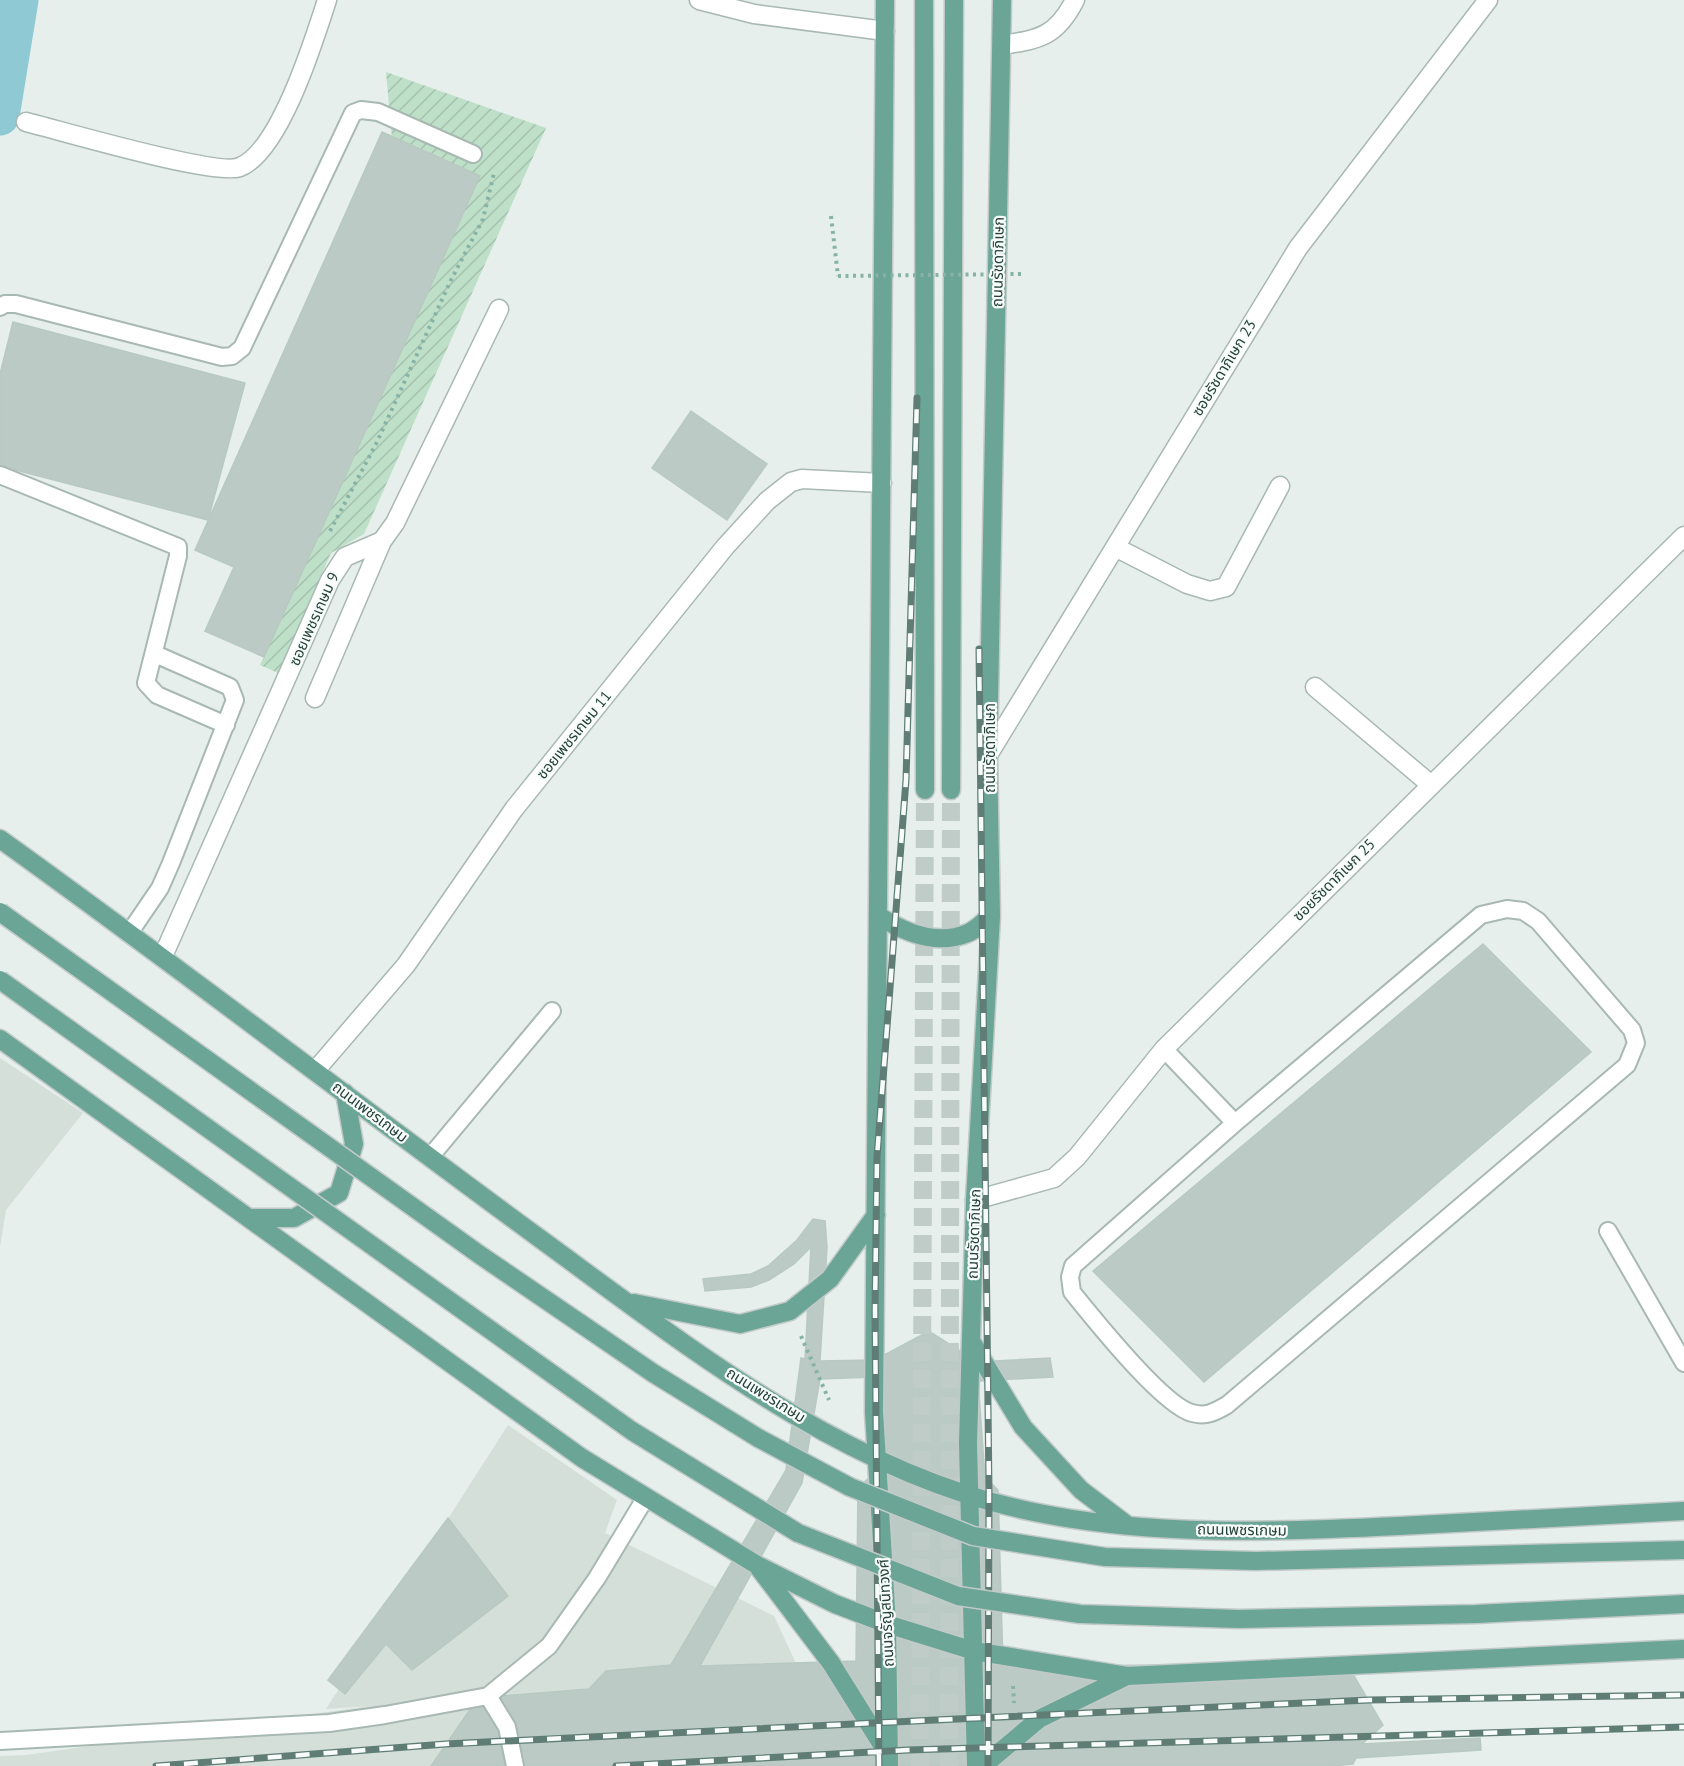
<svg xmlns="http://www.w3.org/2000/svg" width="1684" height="1766" font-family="'PT Sans','Noto Sans Thai',sans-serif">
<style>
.built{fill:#d4dfda}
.garden{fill:url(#garden-furrows)}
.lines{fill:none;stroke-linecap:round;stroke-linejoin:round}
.canal{stroke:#8ec9d4;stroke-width:39}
.building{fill:#bbcac4;stroke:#b8c9c2;stroke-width:1.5;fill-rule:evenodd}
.primary-tunnel{stroke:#bfccc8;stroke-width:18;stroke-dasharray:18 9;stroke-linecap:butt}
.service-casing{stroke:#a8b8b2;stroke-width:20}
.minor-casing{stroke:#a8b8b2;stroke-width:21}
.primary-casing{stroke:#c2cac8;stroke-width:21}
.path{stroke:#86b3a5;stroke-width:4;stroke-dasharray:3 4.5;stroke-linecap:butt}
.service{stroke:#fff;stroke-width:16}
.minor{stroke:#fff;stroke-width:18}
.primary{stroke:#6aa596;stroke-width:18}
.rail-casing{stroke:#5f7d75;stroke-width:7}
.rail{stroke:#f7fbf9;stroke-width:4.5;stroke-dasharray:14;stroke-linecap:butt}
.primary-bridge-casing{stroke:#c2cac8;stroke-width:21;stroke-linecap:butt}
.path-bridge{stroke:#86b3a5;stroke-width:4;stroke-dasharray:3 4.5;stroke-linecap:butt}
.primary-bridge{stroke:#6aa596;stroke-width:18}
.labels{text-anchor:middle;stroke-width:4.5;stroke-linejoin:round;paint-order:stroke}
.street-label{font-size:15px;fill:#24423a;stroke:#f7fbf9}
</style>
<defs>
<pattern id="garden-furrows" width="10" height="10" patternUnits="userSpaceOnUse" patternTransform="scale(1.5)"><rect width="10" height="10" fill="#bfe0c8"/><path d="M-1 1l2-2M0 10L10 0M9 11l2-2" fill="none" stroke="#a4c1ad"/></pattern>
</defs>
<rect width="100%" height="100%" fill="#e6efeb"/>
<path class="built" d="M0,1058L83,1113L6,1210L0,1247Z
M508,1425L617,1500L605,1533L774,1616L819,1713L809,1766H0V1756L26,1755L369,1706L326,1709Z"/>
<path class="garden" d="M386,72L546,128L364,534L331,553L278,673L260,665L466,187L393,150Z"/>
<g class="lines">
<path class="canal" d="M0,116L19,0"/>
</g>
<path class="building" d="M382,132L480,176L264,657L205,631L234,567L195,550Z
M13,322L245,383L208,520L0,466V374Z
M691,411L767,464L727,520L652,468Z
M1483,944L1591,1052L1204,1382L1093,1271Z
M813,1219L825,1221L827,1247L820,1361L875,1360L929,1331L977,1362L1050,1358L1053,1377L978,1381L985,1477L998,1490L1003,1666L1347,1664L1383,1725L1362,1744L1480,1738L1481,1750L1356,1758L1353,1764L1332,1766H431L478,1698L589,1689L606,1671L671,1665L786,1470L801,1358L805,1359L811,1247L794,1264L769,1280L751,1287L705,1291L703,1279L751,1274L768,1266L797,1240ZM876,1377L874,1474L858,1487L856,1661L700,1666L802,1483L820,1379Z
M448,1518L508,1596L412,1670L386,1644L345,1694L328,1680Z"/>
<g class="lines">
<path class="primary-tunnel" d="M920,1766L925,790
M949,1766L951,790"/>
<defs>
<path id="service" d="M0,307L5,304H16L222,357L232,356L242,348L353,113L361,110L378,112L473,154
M0,475L178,547V556L146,683L157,695L226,725
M1507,909L1523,911L1538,921L1632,1030L1636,1043L1627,1065L1227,1405C1215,1412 1206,1417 1192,1413C1162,1405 1094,1319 1072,1292L1070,1277L1073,1266L1235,1123L1481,915Z
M130,932L160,888L171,863L235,700L230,687L155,654
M1164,1049L1235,1123
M430,1157L552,1011
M1608,1231L1684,1363
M488,1696L507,1727L515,1766
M0,1741L329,1723L385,1715L488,1696L549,1646L597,1578L646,1497"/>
<path id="minor" d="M699,0L754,14L885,31
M1002,45C1040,39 1056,37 1075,0
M26,122C59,130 217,177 240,167C280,151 314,40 327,0
M1115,547L1187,584L1210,591L1226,587L1280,486
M1315,687L1430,784
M315,698L382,541
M988,755L1298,248L1488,0
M163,956L330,580L345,557L382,541L395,523L499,309
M315,1071L406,965L514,809L725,547L767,501L791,482L802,479L882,483
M975,1200L1054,1178L1077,1157L1164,1049L1684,536"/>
<path id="primary" d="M885,0L874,1412L887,1624L889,1766
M924,0L925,790
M951,790L954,0
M0,839C180,968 356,1104 535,1235C686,1345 843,1472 1029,1511C1151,1537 1276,1532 1399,1526C1494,1521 1589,1516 1684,1511
M879,916C905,933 937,946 968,933C976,930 984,921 991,916
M0,1039L582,1458L757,1565L835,1604L887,1624L974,1651L1127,1676L1684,1649
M249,1218H294L339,1193L354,1144L345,1093
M634,1303L740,1324L790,1311L830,1279L876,1215
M971,1341L1023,1427L1081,1490L1127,1525
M759,1568L831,1663L889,1756
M976,1766L968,1443L975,1200L991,916L988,755L1002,0
M983,1766L1039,1719L1127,1676"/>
</defs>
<use href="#service" class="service-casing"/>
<use href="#minor" class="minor-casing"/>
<use href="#primary" class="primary-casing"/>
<path class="path" d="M831,216L838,276
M330,531L377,442L451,280L483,219L494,173
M801,1336L829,1400
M1013,1686L1014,1703"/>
<use href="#service" class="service"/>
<use href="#minor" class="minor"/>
<use href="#primary" class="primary"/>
<defs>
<path id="rail" d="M979,649L989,1491L988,1766
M156,1766L446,1744L935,1720L1369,1700L1684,1695
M616,1766L908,1750L1684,1727
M879,1766L875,1310L877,1157L906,780L917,398"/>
</defs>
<use href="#rail" class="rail-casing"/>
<use href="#rail" class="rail"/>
<defs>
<path id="primary-bridge" d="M0,912L480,1255L653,1373L760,1439L850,1487L973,1536L1105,1557L1256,1561L1684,1550
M0,980L632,1431L798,1533L958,1596L1080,1614L1239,1619L1476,1614L1684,1604"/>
</defs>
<use href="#primary-bridge" class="primary-bridge-casing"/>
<path class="path-bridge" d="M838,276L1021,274"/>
<use href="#primary-bridge" class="primary-bridge"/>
</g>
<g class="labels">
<g class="street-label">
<text transform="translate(998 262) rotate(-89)" y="5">ถนนรัชดาภิเษก</text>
<text transform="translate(1224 368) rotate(-59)" y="5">ซอยรัชดาภิเษก 23</text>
<text transform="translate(314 619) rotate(-66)" y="5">ซอยเพชรเกษม 9</text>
<text transform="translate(574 735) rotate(-51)" y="5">ซอยเพชรเกษม 11</text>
<text transform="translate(990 748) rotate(-90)" y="5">ถนนรัชดาภิเษก</text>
<text transform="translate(1334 880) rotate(-45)" y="5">ซอยรัชดาภิเษก 25</text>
<text transform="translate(370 1112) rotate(37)" y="5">ถนนเพชรเกษม</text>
<text transform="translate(974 1234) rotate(-88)" y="5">ถนนรัชดาภิเษก</text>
<text transform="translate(766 1395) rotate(32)" y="5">ถนนเพชรเกษม</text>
<text transform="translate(1242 1530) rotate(1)" y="5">ถนนเพชรเกษม</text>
<text transform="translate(886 1613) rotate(-93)" y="5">ถนนจรัญสนิทวงศ์</text>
</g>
</g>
</svg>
